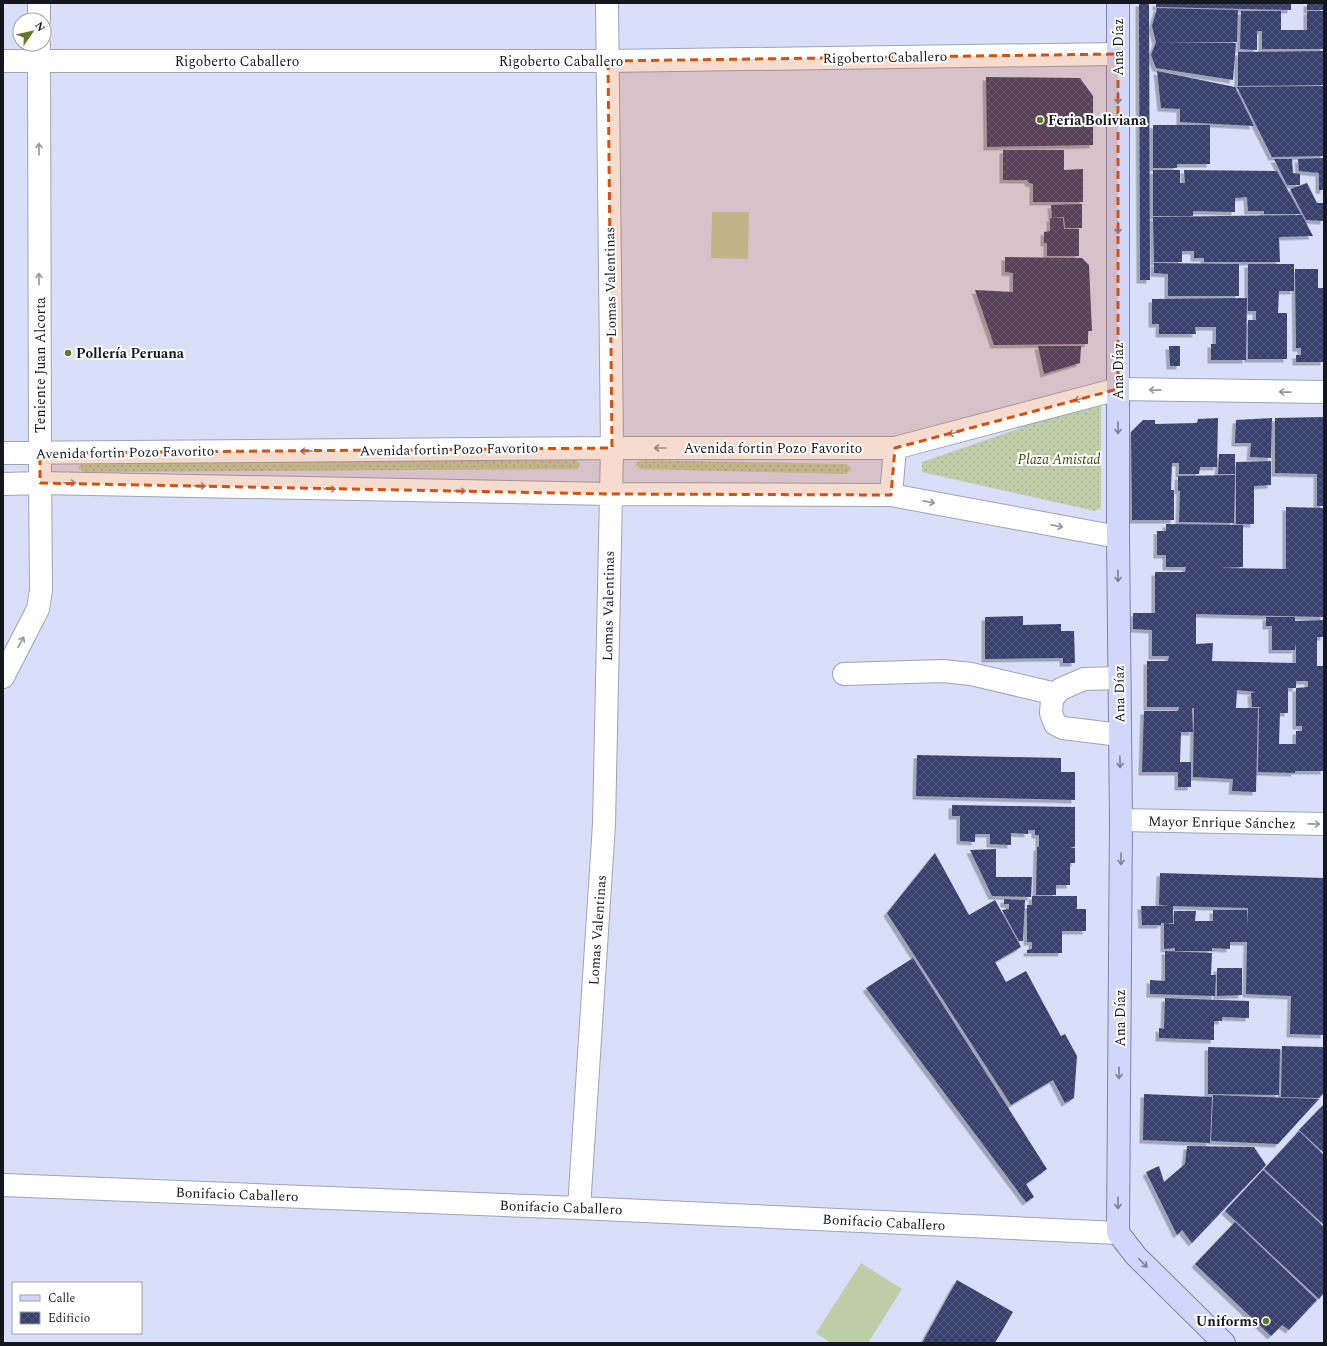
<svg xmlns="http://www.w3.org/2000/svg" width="1327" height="1346" font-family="Spectral,serif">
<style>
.grass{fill:url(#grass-dots)}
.pitch{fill:#bfcda8}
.building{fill:url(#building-cross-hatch);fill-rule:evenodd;filter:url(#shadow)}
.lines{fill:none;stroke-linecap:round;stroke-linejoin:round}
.minor-casing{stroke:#9ea3bb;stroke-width:24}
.major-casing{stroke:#7a83ac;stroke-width:24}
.minor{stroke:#fff;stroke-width:22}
.major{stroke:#d0d7fb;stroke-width:22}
.oneway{stroke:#7c8198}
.oneway2{stroke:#96979a}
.marked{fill:#d3520e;fill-opacity:0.2;stroke:#d3520e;stroke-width:3;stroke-dasharray:8 5;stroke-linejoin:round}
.poi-dot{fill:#62792b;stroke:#fff;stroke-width:1.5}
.labels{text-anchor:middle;stroke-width:4;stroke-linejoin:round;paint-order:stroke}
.street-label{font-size:14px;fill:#15171f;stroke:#fff}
.poi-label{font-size:14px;font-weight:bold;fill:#15171f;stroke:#fff;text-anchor:start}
.park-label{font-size:14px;font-style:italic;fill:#3a4b0f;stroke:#fff}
</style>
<defs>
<pattern id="grass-dots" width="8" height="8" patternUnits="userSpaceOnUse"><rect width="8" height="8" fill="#bfcda8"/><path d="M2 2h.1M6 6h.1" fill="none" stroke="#a3af90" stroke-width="1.8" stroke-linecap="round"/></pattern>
<pattern id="building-cross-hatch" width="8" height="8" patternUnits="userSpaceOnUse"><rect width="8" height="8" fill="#38406d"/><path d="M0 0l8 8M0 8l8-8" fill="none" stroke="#52587d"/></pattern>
<filter id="shadow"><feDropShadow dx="-3.5" dy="3.5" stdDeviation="0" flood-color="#0004"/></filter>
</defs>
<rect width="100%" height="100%" fill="#d9dff8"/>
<path class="grass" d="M1096,402L1101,405V508L1095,511L922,472V462Z
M576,460L580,464L578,469H575L83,472L79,469V466L83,463Z
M641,460L846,464L851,468V470L846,474L641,469L636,465V463Z"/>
<path class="pitch" d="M712,212H749L748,259L711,258Z
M861,1263L902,1289L868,1343H831L816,1333Z"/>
<path class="building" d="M1139,3H1149L1150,280H1140Z
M1156,3H1291V10L1156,7Z
M1307,3H1324V10H1307Z
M1157,8L1238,10L1237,42H1156L1152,26Z
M1241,11H1281V30H1307V11H1324V49H1262V31H1257V50L1240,49Z
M1156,42L1236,43L1233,80L1156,68L1151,55Z
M1324,51V85L1238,86V52Z
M1157,71L1235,87L1254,126L1180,122V109L1161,108Z
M986,77L1080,78L1093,96V145L987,147Z
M1324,86V156L1272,157L1237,87Z
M1153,125H1210V164H1177V168H1153Z
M1003,150H1064V170L1083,169V202H1033V184L1029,183L1027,180H1003Z
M1324,158V190H1319V173L1299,171L1298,159Z
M1274,159H1292L1293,173L1300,174V185H1287Z
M1153,170H1180V183H1185L1184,170L1277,171L1301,214H1264V211H1248L1247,197L1235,198V212L1193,211V216H1153Z
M1307,183L1317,203H1324V221L1306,220L1290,189Z
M1082,204V228H1065L1064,217L1052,218L1051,205Z
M1302,215L1313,236L1279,237L1280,262H1204V258H1194V251H1182V262H1154L1153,217Z
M1050,218H1063L1064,229H1079V256H1047V243H1044V232L1050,231Z
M1005,257L1082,258L1089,265L1092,331H1088V344L994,345L975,290L1013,292V273L1005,272Z
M1154,263L1239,264V296H1168V274L1154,273Z
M1248,264H1294V291H1279L1278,313H1287V359H1248V320H1256V311H1248Z
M1295,269H1318V288H1324V362H1296V355H1301V348H1296Z
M1247,298L1246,360H1211V344H1216V327H1195L1196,334H1159V324H1152V299Z
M1038,346H1081L1080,363L1044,374Z
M1169,346H1180V366H1170Z
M1324,417V506H1317V474L1275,473V418Z
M1218,418L1217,467H1200L1199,474H1179V463H1172L1171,490H1174V520H1132L1131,432L1143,420H1155V424L1197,423L1198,419Z
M1272,418L1271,458L1250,457L1251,443H1235L1236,420Z
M1219,454H1235V474H1218Z
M1271,461V485L1254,486V524H1236V462Z
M1235,475L1234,523L1179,522L1180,491H1178V476Z
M1286,507L1324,508V569H1316H1324V617L1196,614V644L1213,643L1212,661L1296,663V643L1295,650H1272V626H1266V617H1295V621L1324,620V637H1317V666H1324V771H1295V773L1258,772L1259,708L1261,707H1252L1251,693L1256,692L1237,690L1236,708H1258L1256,792L1232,791L1233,779L1193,777L1194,708H1192L1193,732H1181L1180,762H1191V787H1178V772H1142L1144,711H1178L1179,707H1147V661H1168L1169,656H1152V630L1133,629V613H1155V572H1185L1186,567H1166V555H1157V531H1166V524L1243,525V567L1219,568L1286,569ZM1296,681H1308V687L1296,688V726H1302V731H1296V744H1279L1280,713H1288V688H1296Z
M1023,616V625L1061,624V631H1074L1075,663H1063V658L985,659V617Z
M917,755L1061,758V772H1075V800L916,796Z
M952,805L1075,807V847H1069L1075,848V863H1070V885H1056V895H1036L1037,847H1039V835H1035V830H1028V834L1011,833V845L990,844V834H975V842L960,841V816H952Z
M996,849V877H1032L1031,897L992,896L970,850Z
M935,853L969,915L995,900L1021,947L995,962L1006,982L1026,971L1061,1036L1065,1034L1077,1056L1074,1098L1065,1103L1053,1080L1011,1105L887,913Z
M1160,873L1324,878V1035L1290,1034L1291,996L1246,994L1247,942H1230V949L1212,948V951H1175V948L1164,949V923L1174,924V911H1196L1195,921H1213V910H1247V926L1248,908L1173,906V923H1161V925H1142L1141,906H1170L1159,905Z
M1032,896H1077V909H1086V931H1062V953H1027V950L1032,949V942H1027V905H1032Z
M1004,899L1025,900L1023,941H1019L1002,910L1009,909V904H1004Z
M1165,951L1212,953L1211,975H1216L1215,996L1150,994V980L1165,981Z
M913,958L1047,1169L1026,1184L1034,1197L1026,1202L866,988Z
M1217,968H1242V995L1217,996Z
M1165,998L1249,1001V1018L1222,1017V1021H1214V1040L1159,1038V1028L1164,1029Z
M1282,1046L1324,1047V1093L1319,1098L1281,1097Z
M1208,1047L1280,1049L1279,1095L1208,1094Z
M1144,1094L1212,1097L1210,1143L1143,1140Z
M1213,1095L1319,1099L1278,1144L1211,1141Z
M1324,1104V1153L1299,1130Z
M1299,1131L1324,1155V1225L1264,1169Z
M1187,1146L1254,1147L1266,1165L1192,1243L1182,1230L1177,1235L1146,1172L1159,1166L1164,1182L1185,1164Z
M1263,1170L1324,1227V1293L1319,1299L1225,1211Z
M1235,1222L1317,1300L1289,1330L1282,1325L1271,1336L1195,1264Z
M957,1280L1013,1312L995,1343H922Z"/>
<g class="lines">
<defs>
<path id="minor" d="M39,20V3
M3,61H608L1118,54
M3,453L612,448H895L1118,389L1324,392
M3,484L40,483L611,494L891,495L1118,537
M891,495L895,448
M844,674L943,671L971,674L1056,694
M3,677L38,609L41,590L40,469L39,44
M1119,678L1084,679L1061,689L1056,694L1052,700L1051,713L1055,724L1063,728L1120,735
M1121,820L1324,824
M3,1185L579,1208L1118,1233
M579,1208L604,824L612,448L607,3"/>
<path id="major" d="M1118,3V537L1121,820L1118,1233L1136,1256L1224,1343"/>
</defs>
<use href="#minor" class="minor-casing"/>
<use href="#major" class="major-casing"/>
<use href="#minor" class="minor"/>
<use href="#major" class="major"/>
</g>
<defs><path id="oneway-shaft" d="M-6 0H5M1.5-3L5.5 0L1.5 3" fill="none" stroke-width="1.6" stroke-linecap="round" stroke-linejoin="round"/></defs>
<g class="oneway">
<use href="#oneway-shaft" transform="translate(1118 98) rotate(90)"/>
<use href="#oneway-shaft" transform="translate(1118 228) rotate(90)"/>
<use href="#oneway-shaft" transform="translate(1118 428) rotate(90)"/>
<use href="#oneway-shaft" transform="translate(1118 576) rotate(89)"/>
<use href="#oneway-shaft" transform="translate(1120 762) rotate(89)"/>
<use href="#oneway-shaft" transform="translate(1121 859) rotate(90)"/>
<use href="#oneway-shaft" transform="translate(1119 1073) rotate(90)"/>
<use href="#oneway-shaft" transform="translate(1118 1203) rotate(90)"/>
<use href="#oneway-shaft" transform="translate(1143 1263) rotate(45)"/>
</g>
<g class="oneway2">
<use href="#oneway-shaft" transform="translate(39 149) rotate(-90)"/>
<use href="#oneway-shaft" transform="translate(39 279) rotate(-90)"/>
<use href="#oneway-shaft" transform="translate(1155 390) rotate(-179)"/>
<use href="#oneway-shaft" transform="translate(1285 392) rotate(-179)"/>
<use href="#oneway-shaft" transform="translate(1080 399) rotate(165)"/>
<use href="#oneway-shaft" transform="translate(954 433) rotate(165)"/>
<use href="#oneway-shaft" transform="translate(660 448) rotate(-180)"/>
<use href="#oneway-shaft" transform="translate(306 451) rotate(179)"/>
<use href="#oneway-shaft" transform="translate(70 483) rotate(1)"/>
<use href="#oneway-shaft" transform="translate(200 486) rotate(1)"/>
<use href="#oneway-shaft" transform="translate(330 489) rotate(1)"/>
<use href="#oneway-shaft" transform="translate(460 491) rotate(1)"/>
<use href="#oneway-shaft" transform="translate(929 502) rotate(11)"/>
<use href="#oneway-shaft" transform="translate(1057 526) rotate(11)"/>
<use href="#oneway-shaft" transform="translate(21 642) rotate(-61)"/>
<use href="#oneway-shaft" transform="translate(1314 824) rotate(1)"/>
</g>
<path class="marked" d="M1118,54V389L895,448L891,495L611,494L40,483V453L612,448L608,61Z"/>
<g class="poi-dot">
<circle cx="1040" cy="120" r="4"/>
<circle cx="68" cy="353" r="4"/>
<circle cx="1266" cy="1321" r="4"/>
</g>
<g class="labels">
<g class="street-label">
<text transform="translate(1118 47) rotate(-90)" y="5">Ana Díaz</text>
<text transform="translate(885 57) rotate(-1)" y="5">Rigoberto Caballero</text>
<text x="237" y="66">Rigoberto Caballero</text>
<text x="561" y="66">Rigoberto Caballero</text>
<text transform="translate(610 282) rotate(-91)" y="5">Lomas Valentinas</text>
<text transform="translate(40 365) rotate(-90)" y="5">Teniente Juan Alcorta</text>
<text transform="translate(1118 371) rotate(-90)" y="5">Ana Díaz</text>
<text x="773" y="453">Avenida fortin Pozo Favorito</text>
<text transform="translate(449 449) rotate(-1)" y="5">Avenida fortin Pozo Favorito</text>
<text transform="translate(125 452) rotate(-1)" y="5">Avenida fortin Pozo Favorito</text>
<text transform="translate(608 606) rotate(-89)" y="5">Lomas Valentinas</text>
<text transform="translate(1119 694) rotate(-91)" y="5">Ana Díaz</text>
<text transform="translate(1222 822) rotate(1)" y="5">Mayor Enrique Sánchez</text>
<text transform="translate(597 930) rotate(-86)" y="5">Lomas Valentinas</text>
<text transform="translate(1120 1018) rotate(-90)" y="5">Ana Díaz</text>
<text transform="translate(237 1194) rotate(2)" y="5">Bonifacio Caballero</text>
<text transform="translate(561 1207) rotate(2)" y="5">Bonifacio Caballero</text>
<text transform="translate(884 1222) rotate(3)" y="5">Bonifacio Caballero</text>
</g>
<g class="poi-label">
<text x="1048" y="125">Feria Boliviana</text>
<text x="76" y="358">Pollería Peruana</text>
<text x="1258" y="1326" text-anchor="end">Uniforms</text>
</g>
<g class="park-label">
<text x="1059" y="464">Plaza Amistad</text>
</g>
</g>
<rect width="1327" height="1346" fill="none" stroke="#15171f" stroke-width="8"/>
<rect x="12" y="1282" width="130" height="52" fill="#ffffff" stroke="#a1a2a5"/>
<rect x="20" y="1295" width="20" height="6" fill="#d0d7fb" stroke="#a1a2a5"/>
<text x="48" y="1302" font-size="12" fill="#15171f">Calle</text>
<rect x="20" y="1312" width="20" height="12" fill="url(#building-cross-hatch)" stroke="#a1a2a5"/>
<text x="48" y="1322" font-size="12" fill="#15171f">Edificio</text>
<g transform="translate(32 32) rotate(56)"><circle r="19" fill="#ffffff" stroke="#a1a2a5"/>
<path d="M0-3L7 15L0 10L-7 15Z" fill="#62792b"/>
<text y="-6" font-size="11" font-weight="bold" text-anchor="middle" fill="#15171f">N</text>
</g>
</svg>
